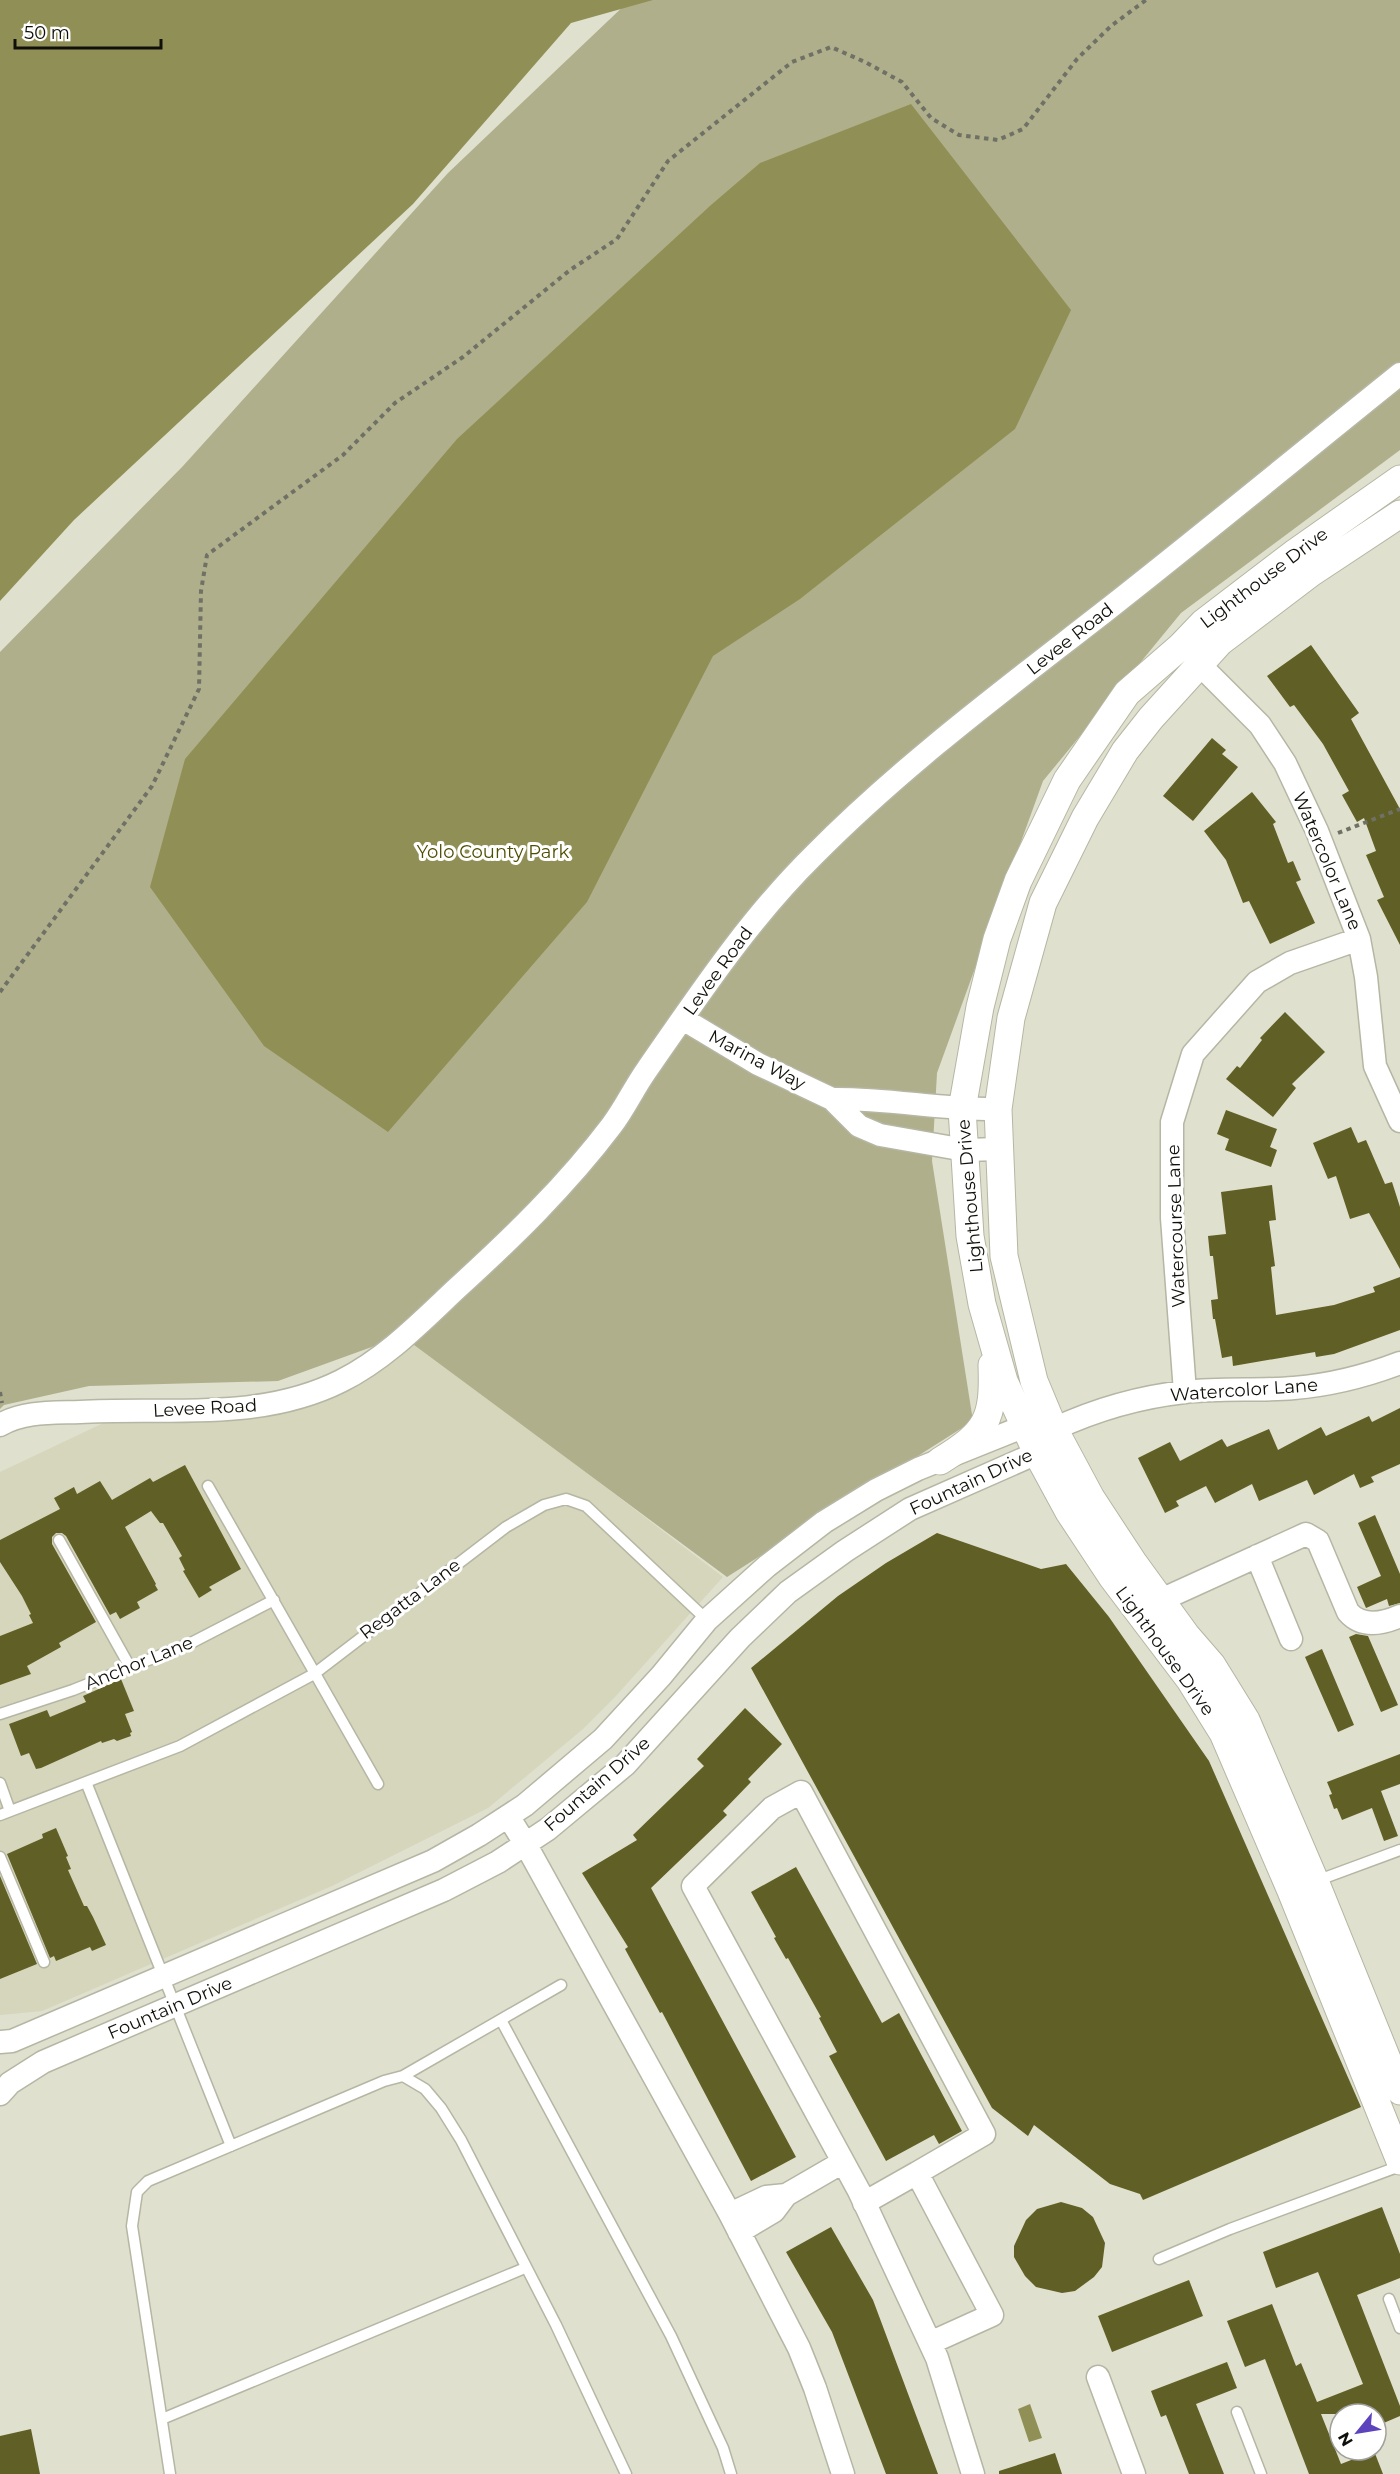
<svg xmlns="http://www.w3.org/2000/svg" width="1400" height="2474" font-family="Montserrat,sans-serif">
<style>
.built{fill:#d6d6bc}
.green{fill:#afaf8c}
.water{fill:#909056}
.building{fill:#605f25}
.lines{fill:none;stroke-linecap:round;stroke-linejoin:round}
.service-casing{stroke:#b6b6a4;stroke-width:13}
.minor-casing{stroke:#b6b6a4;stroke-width:25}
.tertiary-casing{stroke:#b6b6a4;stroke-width:29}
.path{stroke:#707165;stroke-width:4;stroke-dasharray:4.5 4.5;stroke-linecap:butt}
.service{stroke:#fff;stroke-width:10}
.minor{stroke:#fff;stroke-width:22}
.tertiary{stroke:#fff;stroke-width:27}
.labels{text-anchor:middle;stroke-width:6;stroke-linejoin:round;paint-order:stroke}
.street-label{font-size:18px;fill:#10100a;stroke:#fff}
.park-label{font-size:18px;fill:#504e03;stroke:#fff}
</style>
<rect width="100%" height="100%" fill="#dfe0cd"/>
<path class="built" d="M417,1343L723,1577L614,1698L583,1729L488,1808L332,1886L42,2011L0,2015V1472L114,1418L268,1411Z"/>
<path class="green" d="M630,0H1400V450L1181,613L1043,781L937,1073L932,1161L973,1421L727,1577L402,1336L278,1381L89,1386L4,1405L0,1409V652L183,466L448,173Z"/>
<path class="water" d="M0,0H653L571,23L413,204L74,520L0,601Z
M911,104L1071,310L1015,429L800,599L713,656L587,902L388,1132L264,1046L150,887L185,759L457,439L711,205L760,163Z
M1030,2404L1042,2438L1029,2442L1018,2409Z"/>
<path class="building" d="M1311,645L1359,713L1351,719L1400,809V945L1377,900L1384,897L1366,855L1376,851L1364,818L1357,822L1342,795L1349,791L1323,744L1294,705L1290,707L1267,676Z
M1212,738L1226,750L1222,754L1238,767L1193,821L1163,796Z
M1252,792L1276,822L1273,824L1288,863L1293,861L1301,880L1296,882L1315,923L1270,944L1249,901L1243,903L1226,860L1204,831Z
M1285,1012L1325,1052L1292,1084L1296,1088L1273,1117L1226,1079L1237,1066L1240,1068L1262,1040L1260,1038Z
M1226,1110L1277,1129L1270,1147L1277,1150L1271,1167L1225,1150L1229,1139L1217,1134Z
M1351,1127L1358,1143L1366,1140L1385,1184L1392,1182L1400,1207V1269L1369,1213L1350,1219L1336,1176L1328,1179L1313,1143Z
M1272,1185L1276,1220L1269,1221L1275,1266L1271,1267L1276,1315L1334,1305L1375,1292L1373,1287L1400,1277V1330L1334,1354L1316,1357L1315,1352L1233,1366L1232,1356L1222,1358L1215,1319H1213L1211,1300L1218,1299L1213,1256H1210L1208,1236L1226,1234L1221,1192Z
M1400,1408V1464L1371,1477L1374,1482L1360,1488L1354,1474L1314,1495L1307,1480L1259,1501L1252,1484L1215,1503L1206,1486L1176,1501L1179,1506L1165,1513L1138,1458L1170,1442L1180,1461L1222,1439L1227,1447L1269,1429L1278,1450L1321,1427L1326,1436L1369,1416L1372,1422Z
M185,1465L241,1569L209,1587L212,1590L199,1598L183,1571L185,1570L179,1558L182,1556L163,1523H160L151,1511L125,1527L156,1584L155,1585L158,1590L137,1602L140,1608L120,1619L116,1612L110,1615L66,1536L62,1533H56L52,1537V1544L96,1622L59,1643L61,1647L27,1666L31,1674L0,1685V1636L33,1623L29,1615L31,1614L22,1596L0,1562V1540L60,1509L54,1498L74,1487L77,1494L100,1481L112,1500L150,1478L153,1482Z
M1375,1515L1400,1574V1603L1389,1606L1387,1599L1366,1608L1357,1587L1381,1576L1358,1523Z
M937,1533L1041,1569L1066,1564L1109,1617L1209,1761L1361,2107L1143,2200L1140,2194L1110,2184L1034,2125L1028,2136L992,2108L751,1668L838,1596L886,1563Z
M1356,1634L1368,1636L1398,1705L1381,1712L1349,1637Z
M1322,1649L1354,1725L1338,1732L1305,1657Z
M121,1679L134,1711L125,1714L132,1732L130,1733L131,1736L117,1741L114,1739L102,1743L101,1741L41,1768L36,1769L29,1753L21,1756L9,1724L47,1710L50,1717L86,1702L83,1696Z
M745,1708L782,1744L748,1779L751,1782L723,1811L727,1815L651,1888L796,2157L751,2181L662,2012L660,2013L625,1949L628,1947L582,1873L637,1840L633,1835L704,1766L697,1759Z
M1400,1754V1784L1381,1791L1398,1836L1384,1841L1372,1808L1342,1820L1337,1808L1334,1809L1329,1795L1332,1794L1327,1782Z
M56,1828L68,1856L66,1857L71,1869L68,1870L84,1906H87L93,1917L106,1945L92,1951L90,1947L56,1961L54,1956L50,1958L7,1854L43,1838L42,1834Z
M796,1867L882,2023L899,2013L962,2131L939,2144L934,2135L886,2161L829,2056L837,2052L819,2018L821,2017L788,1958L786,1959L774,1938L776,1937L751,1892Z
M0,1876L37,1964L0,1979Z
M1061,2202L1082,2208L1093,2217L1105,2243L1102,2267L1094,2277L1075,2291L1062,2293L1036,2287L1025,2276L1014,2257V2246L1026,2220L1037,2209Z
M1382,2207L1400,2254V2278L1357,2295L1400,2406V2416L1379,2425L1376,2414H1321L1341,2464L1374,2451L1383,2474H1309L1265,2359L1245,2367L1227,2321L1272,2304L1296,2366L1301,2363L1317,2402L1363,2384L1318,2272L1276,2288L1263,2252Z
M831,2227L873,2300L938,2474H886L832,2332L786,2252Z
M1189,2280L1203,2316L1112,2352L1098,2316Z
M1227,2362L1237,2388L1196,2404L1224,2474H1189L1166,2415L1161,2417L1151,2391Z
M31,2429L40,2474H0V2436Z
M1055,2453L1062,2474H999V2471Z"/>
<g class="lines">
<defs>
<path id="service" d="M208,1486L378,1784
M59,1540L130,1667
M0,1714L73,1690L191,1643L274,1600
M86,1782L231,2146
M0,1783L10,1811
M0,1815L180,1746L314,1674L506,1527L544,1505L566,1499L586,1506L707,1620
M0,1857L44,1962
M1316,1881L1400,1850
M501,2020L671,2336L723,2448L731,2474
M403,2076L561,1985
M1159,2259L1230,2229L1400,2166
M1389,2299L1400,2328
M1237,2412L1261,2474
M162,2419L525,2268
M170,2474L132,2226L137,2192L148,2181L384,2081L403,2076L425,2089L441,2108L461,2140L556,2325L626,2474"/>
<path id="minor" d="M1199,664L1260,725L1285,763L1317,831L1359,939L1366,977L1375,1066L1400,1121
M683,1019L758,1064L832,1099L859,1126L880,1135L965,1150L999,1149
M832,1099C888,1098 942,1110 998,1109
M1185,1392L1172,1218V1122L1193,1054L1257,982L1290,963L1359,939
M0,1425C24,1411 53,1413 80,1412C168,1407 259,1422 341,1381C385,1359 420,1323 455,1290C511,1239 566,1186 612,1125C625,1108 634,1088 646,1071C698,996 749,919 814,855C904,764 1008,687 1108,609C1206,532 1303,452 1400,374
M1054,1429C1095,1410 1139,1397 1185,1392C1221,1388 1258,1391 1294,1388C1331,1385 1366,1376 1400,1363
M1257,1556L1291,1639
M1161,1600L1306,1534L1318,1541L1348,1612C1362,1628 1382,1624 1400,1616
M508,1816L526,1845L730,2214L799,2348L815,2388L843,2474
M0,2042L12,2041L433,1861L479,1835L525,1805L603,1739L661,1676L707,1620L767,1566L824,1522L876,1490L918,1469L1025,1426L1041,1428
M0,2094L10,2083L43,2062L444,1890L498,1862L548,1829L625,1765L740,1638L788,1592L845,1551L910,1509L1037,1453L1046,1440
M864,2203L917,2173
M730,2214L766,2197L786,2195
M739,2232L774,2211L786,2195L843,2162
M930,2343L992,2315L917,2173L984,2134L801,1792L772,1808L693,1886L859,2191L937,2358L973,2474
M1098,2377L1134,2474"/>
<path id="tertiary" d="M1400,479L1296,552L1203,623L1180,647L1127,693L1067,780L1018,881L997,939L980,1007L962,1109L970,1236L982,1304L1004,1381L1037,1453L1069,1512L1112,1577L1190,1680L1223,1733L1291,1891L1400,2161
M1400,514L1311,573L1220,642L1151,718L1125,751L1085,818L1043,903L1011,1018L998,1109L1004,1256L1034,1381L1054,1429L1091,1498L1133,1562L1186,1635L1212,1665L1246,1720L1315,1881L1400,2091
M940,1461C987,1432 994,1420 992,1365"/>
</defs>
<use href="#service" class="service-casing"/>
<use href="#minor" class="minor-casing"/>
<use href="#tertiary" class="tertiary-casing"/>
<path class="path" d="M1338,833L1400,809
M0,992L152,786L199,689L201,591L207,555L343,455L395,403L463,357L570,270L617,239L668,161L792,62L831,47L865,62L902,82L931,118L959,135L998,140L1023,129L1077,59L1111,26L1146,0
M0,1392L2,1403"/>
<use href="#service" class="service"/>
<use href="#minor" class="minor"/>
<use href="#tertiary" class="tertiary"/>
</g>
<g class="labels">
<g class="street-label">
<text transform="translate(1264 578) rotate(-37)" y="6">Lighthouse Drive</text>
<text transform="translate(1070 639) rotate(-38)" y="6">Levee Road</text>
<text transform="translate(1327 861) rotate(67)" y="6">Watercolor Lane</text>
<text transform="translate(718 971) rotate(-54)" y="6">Levee Road</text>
<text transform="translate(757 1060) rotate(28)" y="6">Marina Way</text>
<text transform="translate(970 1196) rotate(-95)" y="6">Lighthouse Drive</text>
<text transform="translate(1176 1226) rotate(-92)" y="6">Watercourse Lane</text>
<text transform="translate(1244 1390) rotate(-4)" y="6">Watercolor Lane</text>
<text transform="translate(205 1408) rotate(-3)" y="6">Levee Road</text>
<text transform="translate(971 1482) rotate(-25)" y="6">Fountain Drive</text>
<text transform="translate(410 1599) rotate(-37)" y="6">Regatta Lane</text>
<text transform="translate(1165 1651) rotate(54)" y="6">Lighthouse Drive</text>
<text transform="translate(139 1663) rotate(-22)" y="6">Anchor Lane</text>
<text transform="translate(597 1784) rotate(-41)" y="6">Fountain Drive</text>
<text transform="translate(170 2008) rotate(-23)" y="6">Fountain Drive</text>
</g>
<g class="park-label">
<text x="493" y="858">Yolo County Park</text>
</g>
</g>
<g transform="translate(1358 2432) rotate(240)"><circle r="28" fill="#ffffff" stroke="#9f9f9d" stroke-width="1.5"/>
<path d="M0-4.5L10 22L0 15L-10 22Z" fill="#5d44bd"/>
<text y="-9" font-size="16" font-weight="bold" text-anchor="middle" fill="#10100a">N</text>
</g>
<path d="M15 39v9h146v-9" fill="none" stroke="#10100a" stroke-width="3"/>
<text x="24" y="39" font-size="18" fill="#10100a" stroke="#ffffff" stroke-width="4.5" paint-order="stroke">50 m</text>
</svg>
